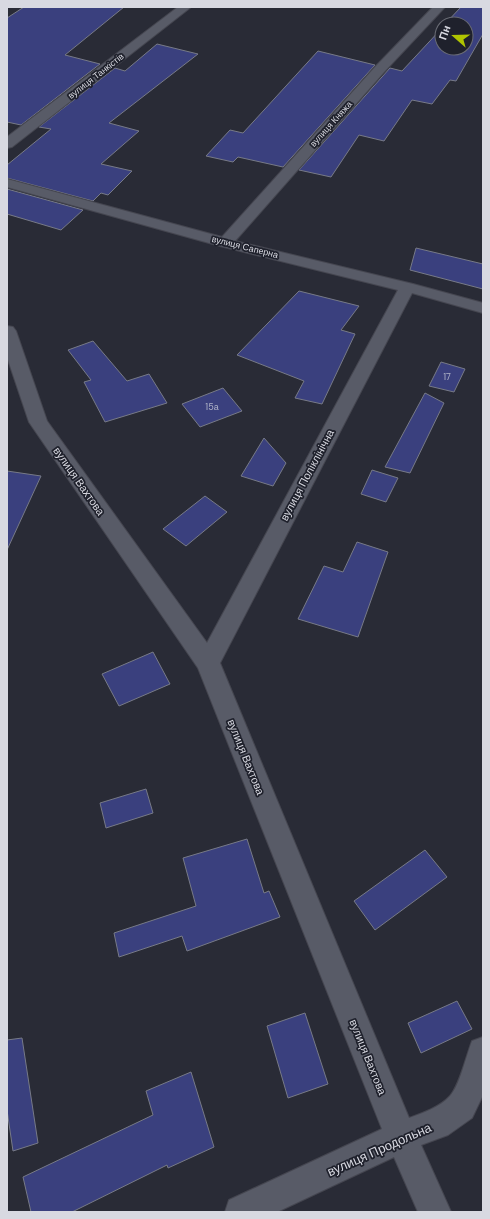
<svg xmlns="http://www.w3.org/2000/svg" width="490" height="1219" font-family="'DM Sans',sans-serif">
<style>
.building{fill:#3a407e;stroke:#777a87}
.lines{fill:none;stroke-linecap:round;stroke-linejoin:round}
.minor-casing{stroke:#454650;stroke-width:2}
.minor{fill:#585b67;fill-rule:evenodd}
.labels{text-anchor:middle;stroke-width:3.5;stroke-linejoin:round;paint-order:stroke}
.far-street-label{font-size:9px;fill:#d8d9e1;stroke:#1f212c}
.number-label{font-size:9px;fill:#b0b3c8}
.street-label{font-size:11px;fill:#d8d9e1;stroke:#1f212c}
.near-street-label{font-size:13px;fill:#d8d9e1;stroke:#1f212c}
</style>
<rect width="100%" height="100%" fill="#292b36"/>
<path class="building" d="M24,7H124L65,55L100,64L21,125L7,122V18Z
M461,7H483V34L456,81L450,80L432,104L412,100L384,141L359,135L331,177L299,170L390,68L402,71L442,28V48H466V24H445Z
M157,44L198,54L109,123L139,131L101,164L132,171L108,195L101,193L93,201L7,178V165L51,129L39,127L115,68L125,71Z
M318,51L375,65L283,167L238,157L233,162L206,156L230,130L243,133Z
M7,189L83,210L61,230L7,214Z
M416,248L483,264V289L410,270Z
M299,291L359,306L341,330L355,334L322,404L295,398L304,381L237,355Z
M93,341L127,381L149,374L167,403L105,422L84,382L91,380L68,350Z
M441,362L465,369L454,392L429,386Z
M223,388L242,411L200,427L182,404Z
M425,393L444,403L410,473L385,467Z
M264,438L286,463L273,486L241,476Z
M372,470L398,478L386,502L361,494Z
M7,471L41,476L7,550Z
M205,496L227,512L186,546L163,529Z
M357,542L388,552L358,637L298,619L324,566L343,572Z
M153,652L170,684L119,706L102,674Z
M146,789L153,813L106,828L100,803Z
M247,839L264,893L269,891L280,917L187,951L182,936L119,957L114,933L196,906L183,858Z
M425,850L447,877L375,930L354,901Z
M457,1001L472,1029L421,1053L408,1023Z
M305,1013L328,1084L288,1098L267,1026Z
M22,1038L38,1143L13,1151L7,1110V1040Z
M191,1072L214,1147L168,1168L167,1165L72,1212H31L23,1177L153,1115L146,1091Z"/>
<g class="lines">
<defs>
<path id="minor" d="M178,7H191L12,147L7,148V137Z
M433,7H445L384,72L235,241L413,284L483,303V313L412,293L220,663L409,1118C423,1113 440,1107 450,1096C460,1085 466,1056 472,1041L483,1037V1095L472,1118L448,1135L421,1145L451,1212H418L394,1157L277,1212H225L229,1200L382,1129L198,668L29,422L7,357V326L13,327L16,331L47,421L207,643L398,290L220,246L7,187V179L222,237L376,66Z"/>
</defs>
<use href="#minor" class="minor-casing"/>
<use href="#minor" class="minor"/>
</g>
<g class="labels">
<g class="far-street-label">
<text transform="translate(96 76) rotate(-38)" y="3">вулиця Танкістів</text>
<text transform="translate(331 124) rotate(-48)" y="3">вулиця Княжа</text>
<text transform="translate(245 247) rotate(14)" y="3">вулиця Саперна</text>
</g>
<g class="number-label">
<text x="447" y="380">17</text>
<text x="212" y="410">15а</text>
</g>
<g class="street-label">
<text transform="translate(307 475) rotate(-62)" y="4">вулиця Поліклінічна</text>
<text transform="translate(79 481) rotate(55)" y="4">вулиця Вахтова</text>
<text transform="translate(246 757) rotate(68)" y="4">вулиця Вахтова</text>
<text transform="translate(368 1057) rotate(68)" y="4">вулиця Вахтова</text>
</g>
<g class="near-street-label">
<text transform="translate(379 1149) rotate(-24)" y="5">вулиця Продольна</text>
</g>
</g>
<rect width="490" height="1219" fill="none" stroke="#d8d9e1" stroke-width="16"/>
<g transform="translate(454 36) rotate(290)"><circle r="19" fill="#1f212c" stroke="#696b74"/>
<path d="M0-3L7 15L0 10L-7 15Z" fill="#b0c501"/>
<text y="-6" font-size="11" font-weight="bold" text-anchor="middle" fill="#d8d9e1">Пн</text>
</g>
</svg>
